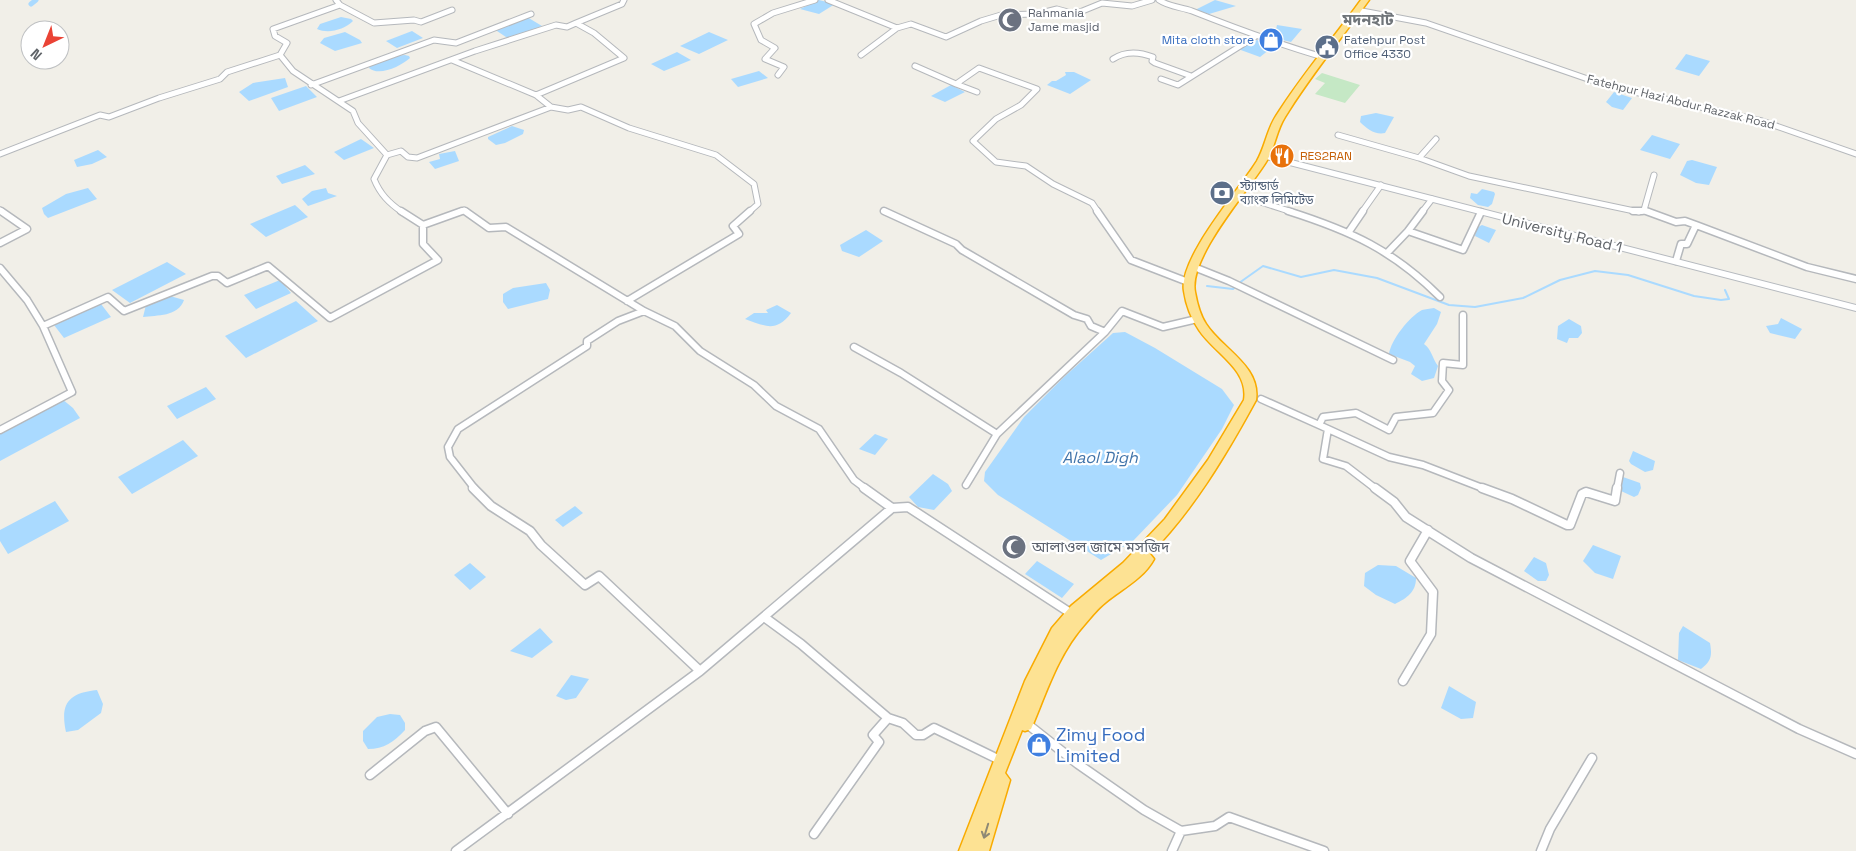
<svg xmlns="http://www.w3.org/2000/svg" width="1856" height="851" font-family="'Space Grotesk','Noto Sans Bengali',sans-serif">
<style>
.green{fill:#c5e8c5}
.water{fill:#aadaff}
.lines{fill:none;stroke-linecap:round;stroke-linejoin:round}
.stream{stroke:#aadaff;stroke-width:2}
.canal{stroke:#aadaff;stroke-width:5}
.street-far2-casing{stroke:#b5b8bc;stroke-width:7}
.street-far1-casing{stroke:#b5b8bc;stroke-width:9}
.street-casing{stroke:#b5b8bc;stroke-width:11}
.secondary-casing{stroke:#b6babf;stroke-width:2}
.highway-casing{stroke:#f9ab00;stroke-width:3}
.street-far2{stroke:#fff;stroke-width:5}
.street-far1{stroke:#fff;stroke-width:6}
.street{stroke:#fff;stroke-width:8}
.secondary{fill:#fff;fill-rule:evenodd}
.highway{fill:#fde293;fill-rule:evenodd}
.oneway{stroke:#8e8975}
.labels{text-anchor:middle;stroke-width:4.5;stroke-linejoin:round;paint-order:stroke}
.far-worship-label{font-size:12px;fill:#5b616d;stroke:#fff;text-anchor:start}
.far-shop-label{font-size:12px;fill:#366cbe;stroke:#fff;text-anchor:end}
.far-service-label{font-size:12px;fill:#4e5e75;stroke:#fff;text-anchor:start}
.far-street-label{font-size:12px;fill:#5f6368;stroke:#fff}
.far-food-label{font-size:12px;fill:#c56008;stroke:#fff;text-anchor:start}
.street-label{font-size:15px;fill:#5f6368;stroke:#fff}
.worship-label{font-size:15px;fill:#5b616d;stroke:#fff;text-anchor:start}
.far-district-label{font-size:16px;font-weight:bold;fill:#70757a;stroke:#fff}
.water-label{font-size:16px;font-style:italic;fill:#4174aa;stroke:#fff}
.near-shop-label{font-size:18px;fill:#366cbe;stroke:#fff;text-anchor:start}
</style>
<rect width="100%" height="100%" fill="#f1efe8"/>
<path class="green" d="M1322,73L1360,85L1345,103L1315,94L1325,83L1315,79Z"/>
<path class="water" d="M819,0L835,4L819,14L800,9Z
M1215,0L1236,6L1209,14L1195,10Z
M341,17L351,19L353,21C344,30 328,34 317,29L320,24Z
M527,17L542,26L509,39L494,29Z
M1277,25L1302,29L1291,42L1274,38Z
M412,31L423,38L397,48L386,41Z
M345,32L360,40L362,43L335,51L320,43L324,38Z
M709,32L728,40L699,54L680,46Z
M1257,40L1274,46L1260,57L1238,49Z
M677,52L691,60L664,71L651,64Z
M1686,54L1710,61L1699,76L1675,69Z
M405,55L409,56L410,58C401,66 379,77 369,68L370,66L395,56Z
M759,71L768,78L738,87L731,79Z
M1065,72H1074L1091,80L1070,94L1047,85L1052,81H1056L1066,75Z
M285,78L288,87L249,101L239,92L253,83Z
M951,85L965,92L945,102L931,96Z
M306,86L317,97L279,111L271,98Z
M1614,92L1632,98L1623,110L1612,107L1606,102Z
M1376,113L1394,117L1385,133C1375,135 1367,129 1360,122L1361,116Z
M512,126L524,130L523,134L505,143L496,145L488,139V137Z
M1652,135L1680,144L1670,159L1640,150Z
M361,139L374,148L344,160L334,152Z
M98,150L107,157L92,164L77,167L74,160Z
M455,151L459,161L435,169L429,162L440,159L439,154Z
M1692,160L1717,167L1709,185L1696,183L1680,175L1687,161Z
M305,165L315,174L282,184L276,176Z
M88,188L97,199L48,218L44,214L42,208L66,194Z
M326,188L328,193L337,196L308,206L302,199L312,191Z
M1482,189L1494,192L1495,194L1492,204L1488,207L1478,205L1470,198L1471,193L1477,194Z
M295,205L308,217L266,237L250,224Z
M1482,225L1496,230L1489,243L1475,236L1476,228Z
M866,230L883,241L859,257L842,251L840,245Z
M167,262L186,274L130,303L112,290Z
M280,280L291,293L256,309L244,295Z
M546,283L550,290L548,299L508,309L503,302V294L513,288Z
M170,296L184,300C178,317 157,315 143,317L146,305Z
M296,301L318,321L246,358L225,336Z
M101,304L111,317L64,338L54,325Z
M777,305L791,313C776,333 765,326 745,319L754,313H768L766,310Z
M1434,308L1441,312L1437,324L1424,344C1432,350 1432,358 1438,366L1434,378L1422,381L1411,374L1415,366L1410,362L1389,354C1391,340 1409,317 1422,310C1425,309 1430,309 1434,308Z
M1781,318L1802,329L1795,339L1770,333L1766,326L1778,324Z
M1569,319L1581,326L1582,333L1578,338H1569L1567,343L1557,339L1558,326Z
M1125,332L1155,348L1222,389L1234,405L1222,429L1177,495L1133,541L1101,560L998,495L984,481L985,472L1024,417L1064,377L1113,333Z
M206,387L216,399L177,419L167,406Z
M62,399L73,408L80,418L0,461V432Z
M875,434L888,439L875,455L859,449Z
M183,440L198,456L132,494L118,477Z
M1633,451L1655,461L1653,470L1645,472L1631,464L1629,461Z
M933,474L948,484L952,491L934,510L918,507L909,497Z
M1623,477L1640,483L1641,488L1638,495L1634,497L1621,491Z
M55,501L69,521L8,554L0,541V530Z
M575,506L583,513L563,527L555,520Z
M1593,545L1621,556L1613,579L1595,573L1583,561Z
M1534,557L1546,563L1549,575L1546,581H1538L1524,571Z
M1037,561L1074,584L1062,598L1025,574Z
M470,563L486,577L470,590L454,575Z
M1378,565L1396,566L1416,578C1416,592 1407,598 1395,604L1376,595L1364,586L1365,573Z
M1683,626L1710,643C1712,655 1712,661 1701,669L1678,660L1679,633Z
M540,628L553,642L532,658L510,651Z
M571,675L589,679L576,698L566,700L556,696Z
M1449,686L1476,702L1473,718L1461,719L1441,708Z
M97,690L103,704L101,713L78,730L66,732C60,704 68,693 97,690Z
M390,714L400,715L405,723V730C394,742 384,749 368,749L363,741V731L377,717Z"/>
<g class="lines">
<path class="stream" d="M1239,283L1263,266L1301,277L1334,270L1377,278L1449,305L1475,307L1523,298L1560,280L1595,271L1628,275L1694,296L1721,300L1729,299L1725,290
M1207,286L1233,289L1236,286"/>
<path class="canal" d="M31,4L36,0"/>
<defs>
<path id="street-far2" d="M828,0L897,28L911,24L946,37L981,21L1001,15L1037,14L1057,9L1075,14L1102,3L1132,6L1152,0
M1159,0C1169,7 1181,7 1192,11C1235,28 1278,44 1323,57
M340,5L374,23L414,20L421,22L452,10
M1362,11L1426,23L1608,86L1762,121L1856,154
M576,23L622,4L624,0
M280,55L293,71L353,111L358,123L387,155L374,179C380,194 389,203 402,212
M861,55L897,28
M1113,59C1125,51 1140,52 1153,57L1152,61L1155,63L1191,76
M452,60L536,95L551,107
M915,66L956,84
M778,75L784,67L765,59L775,48L761,40L754,24L773,13L815,0
M1161,79L1178,85L1256,36
M311,85L434,40L456,43L531,14
M977,92L956,84L979,68L1037,89L1021,105L996,119L973,141L996,162L1026,166L1053,184L1092,203L1098,212
M339,101L475,51L556,25L567,27L576,23L594,33L624,58L536,95
M1338,135L1419,158
M1436,139L1419,158L1469,176L1639,212
M0,154L100,115L109,117L159,98L220,79L227,72L280,55L287,43L275,36L273,29L340,5L336,0
M387,155L401,151L408,157L417,158L551,107L568,110L581,107L629,128L716,155L754,184L758,204L749,212
M1245,197L1292,212
M0,210L3,212
M884,211L886,212
M459,212L464,210L467,212
M1362,212L1381,185
M1422,212L1432,199
M1639,212L1644,210
M1649,212L1644,210L1654,175"/>
<path id="street-far1" d="M401,211L423,225L462,211
M465,211L489,228L506,227L644,311L675,326L700,351L754,385L776,406L819,429L854,480L866,489
M884,211L956,244L962,250L1074,315L1087,319L1091,326L1105,332L1122,311L1163,327L1197,319
M1097,211L1131,260L1188,282
M1288,211C1351,231 1393,250 1440,297
M1633,211H1642
M1646,211L1676,222L1685,221L1696,225L1687,244H1681L1676,261
M1696,225L1807,267L1856,279
M1408,231L1463,250L1481,212
M1348,233L1363,211
M0,243L27,229L1,211
M1387,253L1408,231L1423,211
M0,268L27,300L43,326L72,392L0,430
M1199,269L1229,281L1393,360
M627,301L739,234L733,226L750,211
M43,326L108,297L124,311L212,276H218L227,283L268,266L330,318L438,260L423,244V225
M854,347L901,373L997,434
M1261,399L1328,429L1323,459L1346,466L1376,489
M1319,425L1323,417L1356,413L1389,430L1396,417L1433,413L1449,390L1442,381L1443,363L1463,365V315
M1328,429L1389,457L1423,465L1485,489
M966,485L997,434L1105,332
M475,489L450,457L448,447L458,429L587,346V341L618,321L644,311
M1617,489L1620,473"/>
<path id="street" d="M864,488L892,508L908,507L1072,614
M1375,488L1394,502L1406,517L1471,558L1799,729L1856,754
M1482,488L1512,499L1567,525H1570L1582,494L1586,492L1615,501L1617,488
M764,617L801,644L888,718L903,723L916,735H923L934,728L1002,761
M700,671L892,508
M1403,681L1431,634L1433,592L1410,561L1428,530
M1026,723L1078,764L1144,810L1181,831L1215,826L1229,817L1324,851
M370,775L425,731L436,727L508,814
M814,834L879,742L873,735L888,718
M456,851L700,671L599,576L585,585L541,545L530,531L491,506L473,488
M1172,851L1181,831
M1541,851L1550,829L1592,758"/>
<path id="secondary" d="M1266,155H1272L1856,305V311L1266,159Z"/>
<path id="highway" d="M1361,0H1369C1341,39 1310,76 1285,117C1276,131 1275,148 1266,162C1248,191 1188,258 1195,292C1197,303 1200,315 1206,324C1222,349 1261,366 1256,400C1226,455 1194,509 1150,554L1154,559C1144,578 1122,589 1106,602C1098,608 1091,617 1085,624C1058,654 1046,694 1031,729L1025,731L1022,730L1005,773L1010,780L989,851H959L1025,681L1052,628L1071,606L1123,563L1165,519L1208,460L1244,400C1249,369 1214,353 1199,330C1191,318 1186,305 1184,291C1178,259 1239,190 1257,161C1265,147 1267,130 1276,116C1301,76 1333,39 1361,0Z"/>
</defs>
<use href="#street-far2" class="street-far2-casing"/>
<use href="#street-far1" class="street-far1-casing"/>
<use href="#street" class="street-casing"/>
<use href="#secondary" class="secondary-casing"/>
<use href="#highway" class="highway-casing"/>
<use href="#street-far2" class="street-far2"/>
<use href="#street-far1" class="street-far1"/>
<use href="#street" class="street"/>
<use href="#secondary" class="secondary"/>
<use href="#highway" class="highway"/>
</g>
<defs><path id="oneway-shaft" d="M-6 0H5M1.5-3L5.5 0L1.5 3" fill="none" stroke-width="1.6" stroke-linecap="round" stroke-linejoin="round" transform="scale(1.25)"/></defs>
<use class="oneway" href="#oneway-shaft" transform="translate(986 831) rotate(107)"/>
<defs>
<symbol id="mosque-disc" viewBox="-11 -11 22 22"><circle r="9.5" fill="#6b7280" stroke="#fff"/><path d="M3.5-4.9A6 6 0 1 0 3.5 4.9A5 5 0 1 1 3.5-4.9Z" fill="#fff"/></symbol>
<symbol id="shop-disc" viewBox="-11 -11 22 22"><circle r="9.5" fill="#3f7fe0" stroke="#fff"/><path d="M-5-2.5h2.3a2.7 3.5 0 0 1 5.4 0H5L5.5 6h-11ZM-1.5-2.5h3a1.5 2.3 0 0 0-3 0Z" fill="#fff"/></symbol>
<symbol id="civic-disc" viewBox="-11 -11 22 22"><circle r="9.5" fill="#5c6f8a" stroke="#fff"/><path d="M-.6-6.5H3V-4.5H.6V-3L4-1V1h2V6H-6V1h2V-1L-.6-3ZM-1.2 2.5V6h2.4V2.5Z" fill="#fff"/></symbol>
<symbol id="restaurant-disc" viewBox="-11 -11 22 22"><circle r="9.5" fill="#e8710a" stroke="#fff"/><path d="M-5-6h1v4h1v-4h1v4h1v-4h1v5L-1.5 .5V6h-2V.5L-5-1ZM5-6V6H3V1.5H1.5Q1.5-4 5-6Z" fill="#fff"/></symbol>
<symbol id="bank-disc" viewBox="-11 -11 22 22"><circle r="9.5" fill="#5c6f8a" stroke="#fff"/><path d="M-6-4H6V4H-6ZM0-2.3a2.3 2.3 0 1 0 0 4.6a2.3 2.3 0 1 0 0-4.6Z" fill="#fff"/></symbol>
</defs>
<g fill-rule="evenodd">
<use href="#mosque-disc" x="996" y="6" width="28" height="28"/>
<use href="#shop-disc" x="1257" y="26" width="28" height="28"/>
<use href="#civic-disc" x="1313" y="33" width="28" height="28"/>
<use href="#restaurant-disc" x="1268" y="142" width="28" height="28"/>
<use href="#bank-disc" x="1208" y="179" width="28" height="28"/>
<use href="#mosque-disc" x="1000" y="533" width="28" height="28"/>
<use href="#shop-disc" x="1025" y="731" width="28" height="28"/>
</g>
<g class="labels">
<g class="far-worship-label">
<text x="1028" y="17">Rahmania<tspan x="1028" dy="14">Jame masjid</tspan></text>
</g>
<g class="far-shop-label">
<text x="1254" y="44">Mita cloth store</text>
</g>
<g class="far-service-label">
<text x="1344" y="44">Fatehpur Post<tspan x="1344" dy="14">Office 4330</tspan></text>
<text x="1240" y="190">স্ট্যান্ডার্ড<tspan x="1240" dy="14">ব্যাংক লিমিটেড</tspan></text>
</g>
<g class="far-street-label">
<text transform="translate(1681 102) rotate(14)" y="4">Fatehpur Hazi Abdur Razzak Road</text>
</g>
<g class="far-food-label">
<text x="1300" y="160">RES2RAN</text>
</g>
<g class="street-label">
<text transform="translate(1562 233) rotate(14)" y="5">University Road 1</text>
</g>
<g class="worship-label">
<text x="1032" y="552">আলাওল জামে মসজিদ</text>
</g>
<g class="far-district-label">
<text x="1368" y="25">মদনহাট</text>
</g>
<g class="water-label">
<text x="1100" y="463">Alaol Digh</text>
</g>
<g class="near-shop-label">
<text x="1056" y="741">Zimy Food<tspan x="1056" dy="21">Limited</tspan></text>
</g>
</g>
<g transform="translate(45 45) rotate(223)"><circle r="24" fill="#ffffff" stroke="#bfc1c3"/>
<path d="M0-4L9 19L0 12L-9 19Z" fill="#ea4335"/>
<text y="-8" font-size="14" font-weight="bold" text-anchor="middle" fill="#5f6368">N</text>
</g>
</svg>
